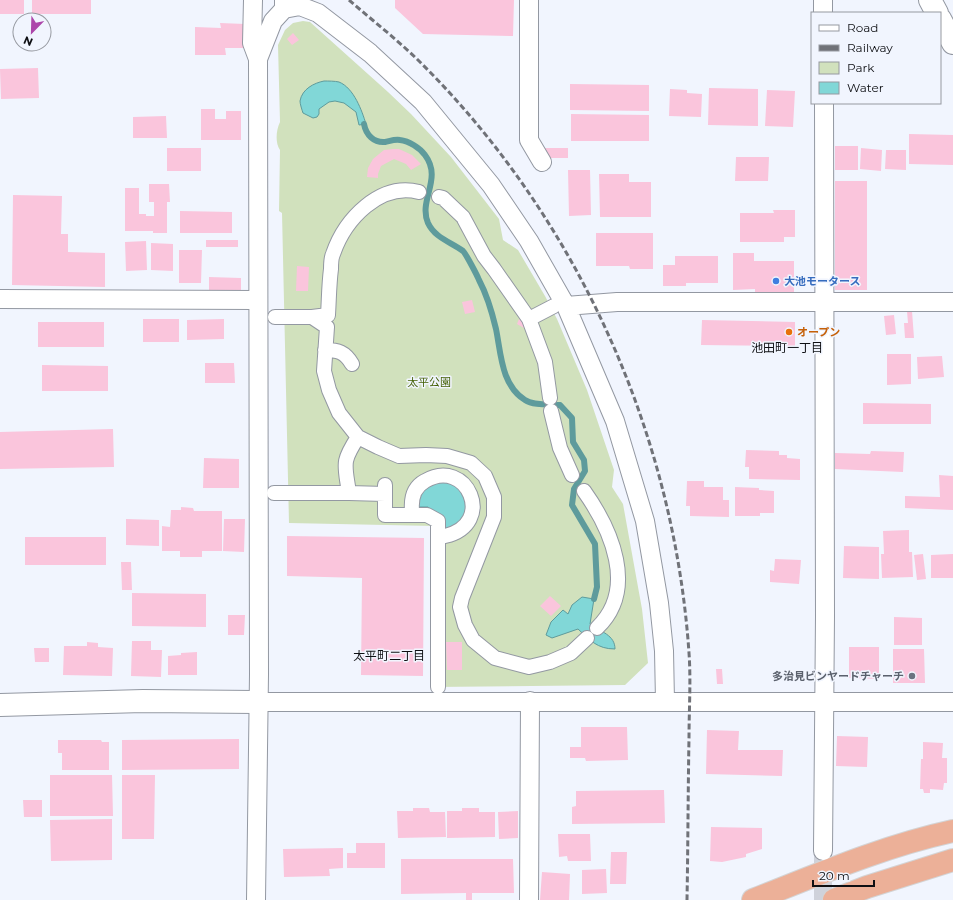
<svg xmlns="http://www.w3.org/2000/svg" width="953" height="900" font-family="Montserrat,'Noto Sans JP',sans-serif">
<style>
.green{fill:#d1e1bd}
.water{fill:#81d7d7;stroke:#5e9b9c}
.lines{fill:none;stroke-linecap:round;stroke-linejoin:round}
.stream{stroke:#5e9b9c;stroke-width:6}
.building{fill:#fac5dc}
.minor-tunnel{stroke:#cfd2db;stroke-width:18;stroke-dasharray:18 9;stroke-linecap:butt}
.pedestrian-casing{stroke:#9398a2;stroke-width:16}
.minor-casing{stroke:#9398a2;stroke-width:20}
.tertiary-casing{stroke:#9398a2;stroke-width:24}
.secondary-casing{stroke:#9398a2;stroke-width:24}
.trunk-casing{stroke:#d4d4d5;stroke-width:24}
.pedestrian{stroke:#fff;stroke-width:14}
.minor{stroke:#fff;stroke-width:18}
.tertiary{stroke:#fff;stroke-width:22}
.secondary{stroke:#fff;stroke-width:22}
.trunk{stroke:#ecb098;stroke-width:22}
.rail{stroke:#707278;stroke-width:3;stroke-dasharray:6 3;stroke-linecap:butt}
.shop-dot{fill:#3f7fe0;stroke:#f1f5fe;stroke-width:1.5}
.food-dot{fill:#e8710a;stroke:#f1f5fe;stroke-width:1.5}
.worship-dot{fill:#6b7280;stroke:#f1f5fe;stroke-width:1.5}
.labels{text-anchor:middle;stroke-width:3;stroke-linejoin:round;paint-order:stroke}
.shop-label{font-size:11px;font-weight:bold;fill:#366cbe;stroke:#f1f5fe;text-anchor:start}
.food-label{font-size:11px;font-weight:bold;fill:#c56008;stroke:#f1f5fe;text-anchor:start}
.park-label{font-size:11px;fill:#456106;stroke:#f1f5fe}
.worship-label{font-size:11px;font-weight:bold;fill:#5b616d;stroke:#f1f5fe;text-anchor:end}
.neighbourhood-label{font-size:12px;fill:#0e0f13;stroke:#f1f5fe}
</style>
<rect width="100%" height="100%" fill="#f1f5fe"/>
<path class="green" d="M303,21L310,22L388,92L411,114L451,157L499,219L503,240L518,250L545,296L557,319L587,390L614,470L612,487L623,504L642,609L648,663L625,685L433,687L434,526L289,523L282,213L279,211L280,150C275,143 276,130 280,122L278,45L285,30L293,23Z"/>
<path class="water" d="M324,81C328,81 335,81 339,82C354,88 362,111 366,124L359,125L356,112L344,103L335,101L329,102L319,109V114L317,117L313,118L303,113C302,110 300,104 300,101C302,89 314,83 324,81Z
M433,480C451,482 458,483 468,498L464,521L442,534L441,519L428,507H415L416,497Z
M582,597L594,599L590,624C601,632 615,635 615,649C597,649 590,640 578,629L552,638L546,635L551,622L563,610L568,614L572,605Z"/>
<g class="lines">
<path class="stream" d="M364,124C366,135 374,143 385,142C390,141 395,139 400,140C409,141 420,148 425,155C443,179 418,200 428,223C435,238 451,242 463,251C466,254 477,275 479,280C487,295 492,312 496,329C501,353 501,385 525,400C534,406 550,404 560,405L572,418L573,442L584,460L585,471L574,489L572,505L595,544L597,587L594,599"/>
</g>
<path class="building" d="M0,0H24V14H0Z
M32,0H91V14H32Z
M395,0H514L513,36L423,34L395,8Z
M220,23L245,24V48H225L226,55H195V27L221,28Z
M293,33L299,40L292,45L287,39Z
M38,68L39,98L1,99L0,69Z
M570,84L649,85V111L570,110Z
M709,88L758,89V126L708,125Z
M670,89L687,90V93L702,94L701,117L669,116Z
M767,90L795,91L793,127L765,126Z
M201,109H215V119H226V111H241V140H201Z
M571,114L649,115V141H571Z
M166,116L167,138H133V117Z
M909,134L953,135V165L909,164Z
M835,146H858V170H835Z
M167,148H201V171H167Z
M542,148H568V158H549Z
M861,148L882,150L881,171L860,169Z
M393,149H399L412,155L421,164L411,170L406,164L394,159L381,166L378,174V178L367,177L368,168L373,159L384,150Z
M886,150H906V170L885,169Z
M736,157H769L768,181H735Z
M568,170H590L591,215L569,216Z
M599,174H629V182H651V217H600Z
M835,181H867V290H835Z
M149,184H169L170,202H167V233H153V231H125V188H139V214H146V216H154V202H149Z
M13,195L62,196L61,234H68V252L105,253V287L12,285Z
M773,210H795V237H784V242H740V213H774Z
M180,211L232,212V233H180Z
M596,233H653V269H630L629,266H596Z
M206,240H238V247H206Z
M146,241L147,270L126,271L125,242Z
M151,243L173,244V271L151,270Z
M179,250H202L201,283H179Z
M733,253H754V261H794V292H755V289L733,290Z
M675,256H718V283H686V286H663V265H675Z
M297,266L309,267L308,291H296Z
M209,277L241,278V291L209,290Z
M472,300L475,312L465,314L462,302Z
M907,311H912L914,338H905L904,323H908Z
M894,315L896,334L886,335L884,316Z
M143,319H179V342H143Z
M224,319V339L187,340V320Z
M519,319L526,322L524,328L517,324Z
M702,320L795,322V346L701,345Z
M38,322H104V347H38Z
M887,354H911V384L887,385Z
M942,356L944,377L918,379L917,357Z
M205,363H234L235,383H205Z
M42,365L108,366V391H42Z
M863,403L931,404V424H863Z
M113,429L114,467L0,469V432Z
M746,450L779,451V455H787V458L800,459V480L749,479V467H745Z
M871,451L904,452L903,472L835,469V453L870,454Z
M204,458L239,459V488H203Z
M939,475L953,476V510L905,508V496L940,497Z
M687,481H704V487H723V500H729V517L690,516V506H686Z
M735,487L759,488V490L774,491V513H760V516H735Z
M181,507L193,508L194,511H222V551H202V557H180V551H162V526L170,527L171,510H181Z
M126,519L159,520V546L126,545Z
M224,519H245L244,552L223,551Z
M909,530V552H912L913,577L882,578L881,554H884L883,531Z
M287,536L424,538L423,676L361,675L362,578L287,576Z
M25,537H106V565H25Z
M844,546L879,547V579L843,578Z
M923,554L926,579L917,580L914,555Z
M953,554V578H931V555Z
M775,559L801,560L799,584L770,582V570L774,571Z
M121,562H131L132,590H122Z
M132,593L206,594V627L132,626Z
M550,596L561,606L551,616L540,606Z
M228,615H245L244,635H228Z
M894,617L922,618V645H894Z
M132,641H151V650H162L161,677L131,676Z
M87,642L98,643V647L113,648L112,676L63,675L64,646H87Z
M446,642H462V670H447Z
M849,647H879V679L849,678Z
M34,648H49V662H35Z
M893,649H924L925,683H893Z
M197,652V675H168V656L181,655V653Z
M716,669H722L723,684H717Z
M581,727H627L628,760L586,761L585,758H570V747H581Z
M707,730L739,731L738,750H783L782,776L706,774Z
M837,736L868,737L867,767L836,766Z
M239,739V769L122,770V740Z
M58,740H101L102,742H109V770H62V753H58Z
M923,742L943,743L942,758H947V783H944L943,790L930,789V793H924L923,789H920L921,759H923Z
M50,775H112L113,816H50Z
M122,775H155L154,839H122Z
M664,790L665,823L572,824V807L576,806V791Z
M23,800H42V817H24Z
M413,808H429L430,812H445L446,837L398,838L397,811H413Z
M462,808H479V812H495V837L447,838V811H462Z
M518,811V838L499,839L498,812Z
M112,819V860L51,861L50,820Z
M711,827L762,828V849L746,854V857L722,862L710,861Z
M558,834H590L591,861H568L567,856L559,857Z
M356,843H385V868H347V853H356Z
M343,848V868L329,869L330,876L284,877L283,849Z
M611,852H627L626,884H610Z
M401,859H513L514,893H472V900H466V893L401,894Z
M606,869L607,893L582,894V870Z
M542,872L570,874L569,900H540Z"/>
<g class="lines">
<path class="minor-tunnel" d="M823,900V851"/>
<defs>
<path id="pedestrian" d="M439,197L443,198L463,217L484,256L494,269L529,319L545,362L550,398
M275,317H312L327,327L324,371L329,390L339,413L358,437L378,447L399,456L426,455L447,456L471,463L485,476L494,497V517L462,598L460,607L465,625L473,640L495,658L529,667L550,662L571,653L587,638
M312,317L328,315C329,299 329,284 331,269C331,264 331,258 333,254C345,219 380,182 419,192
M529,319L554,306
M325,350C338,350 345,352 352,364
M551,411L560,448L572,475
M358,437C341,463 345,464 349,493L385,494
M385,485V515H427L438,521V687
M584,491C611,529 638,589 597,628
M274,493H349
M412,510C411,498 414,487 425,481C467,456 497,524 445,536"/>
<path id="minor" d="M253,0L252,43L258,59L259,674L256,900
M529,0V140L542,162
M823,0V13
M284,9L300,6L318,13L370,53L423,102L491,185L529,241L566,306L615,421L645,521L659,603L664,651L665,701
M258,59L273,21L284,9V0
M0,299L258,300
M566,306L617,302H953
M259,702H953
M823,851L825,616L824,103
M529,900L530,701"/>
<path id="tertiary" d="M0,705L143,701L259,702"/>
<path id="secondary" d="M930,0L937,13
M940,19L953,43"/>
<path id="trunk" d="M753,900C819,874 884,846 953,831
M834,900L867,887L953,860"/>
</defs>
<use href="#pedestrian" class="pedestrian-casing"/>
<use href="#minor" class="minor-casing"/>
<use href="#tertiary" class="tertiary-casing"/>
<use href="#secondary" class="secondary-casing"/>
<use href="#trunk" class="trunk-casing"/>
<use href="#pedestrian" class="pedestrian"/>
<use href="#minor" class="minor"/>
<use href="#tertiary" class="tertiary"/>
<use href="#secondary" class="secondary"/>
<use href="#trunk" class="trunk"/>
<path class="rail" d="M349,0C373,21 399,41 421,63C577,218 674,433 689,653C691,681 689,710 689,738C688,792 688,846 687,900"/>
</g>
<circle class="shop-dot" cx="776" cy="281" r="4"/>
<circle class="food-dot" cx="789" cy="332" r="4"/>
<circle class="worship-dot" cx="912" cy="676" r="4"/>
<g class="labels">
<g class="shop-label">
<text x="784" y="285">大池モータース</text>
</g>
<g class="food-label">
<text x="797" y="336">オープン</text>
</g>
<g class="park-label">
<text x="429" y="386">太平公園</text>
</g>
<g class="worship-label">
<text x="904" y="680">多治見ビンヤードチャーチ</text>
</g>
<g class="neighbourhood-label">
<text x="787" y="352">池田町一丁目</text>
<text x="389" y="660">太平町二丁目</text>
</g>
</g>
<rect x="811" y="12" width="130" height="92" fill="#f1f5fe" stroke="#9699a0"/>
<rect x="819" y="25" width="20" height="6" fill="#ffffff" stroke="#9699a0"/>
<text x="847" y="32" font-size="12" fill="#0e0f13">Road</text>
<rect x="819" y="45" width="20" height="6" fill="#707278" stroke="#9699a0"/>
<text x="847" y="52" font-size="12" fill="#0e0f13">Railway</text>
<rect x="819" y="62" width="20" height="12" fill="#d1e1bd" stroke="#9699a0"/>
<text x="847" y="72" font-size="12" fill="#0e0f13">Park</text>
<rect x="819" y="82" width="20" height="12" fill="#81d7d7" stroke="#9699a0"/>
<text x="847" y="92" font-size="12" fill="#0e0f13">Water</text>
<g transform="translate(32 32) rotate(203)"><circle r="19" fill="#f1f5fe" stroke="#9699a0"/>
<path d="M0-3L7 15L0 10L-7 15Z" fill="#ac46aa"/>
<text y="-6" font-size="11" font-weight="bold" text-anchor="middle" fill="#0e0f13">N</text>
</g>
<path d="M813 880v6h61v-6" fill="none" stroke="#0e0f13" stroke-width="2"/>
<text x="819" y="880" font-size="12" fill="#0e0f13" stroke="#f1f5fe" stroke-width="3" paint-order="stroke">20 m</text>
</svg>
